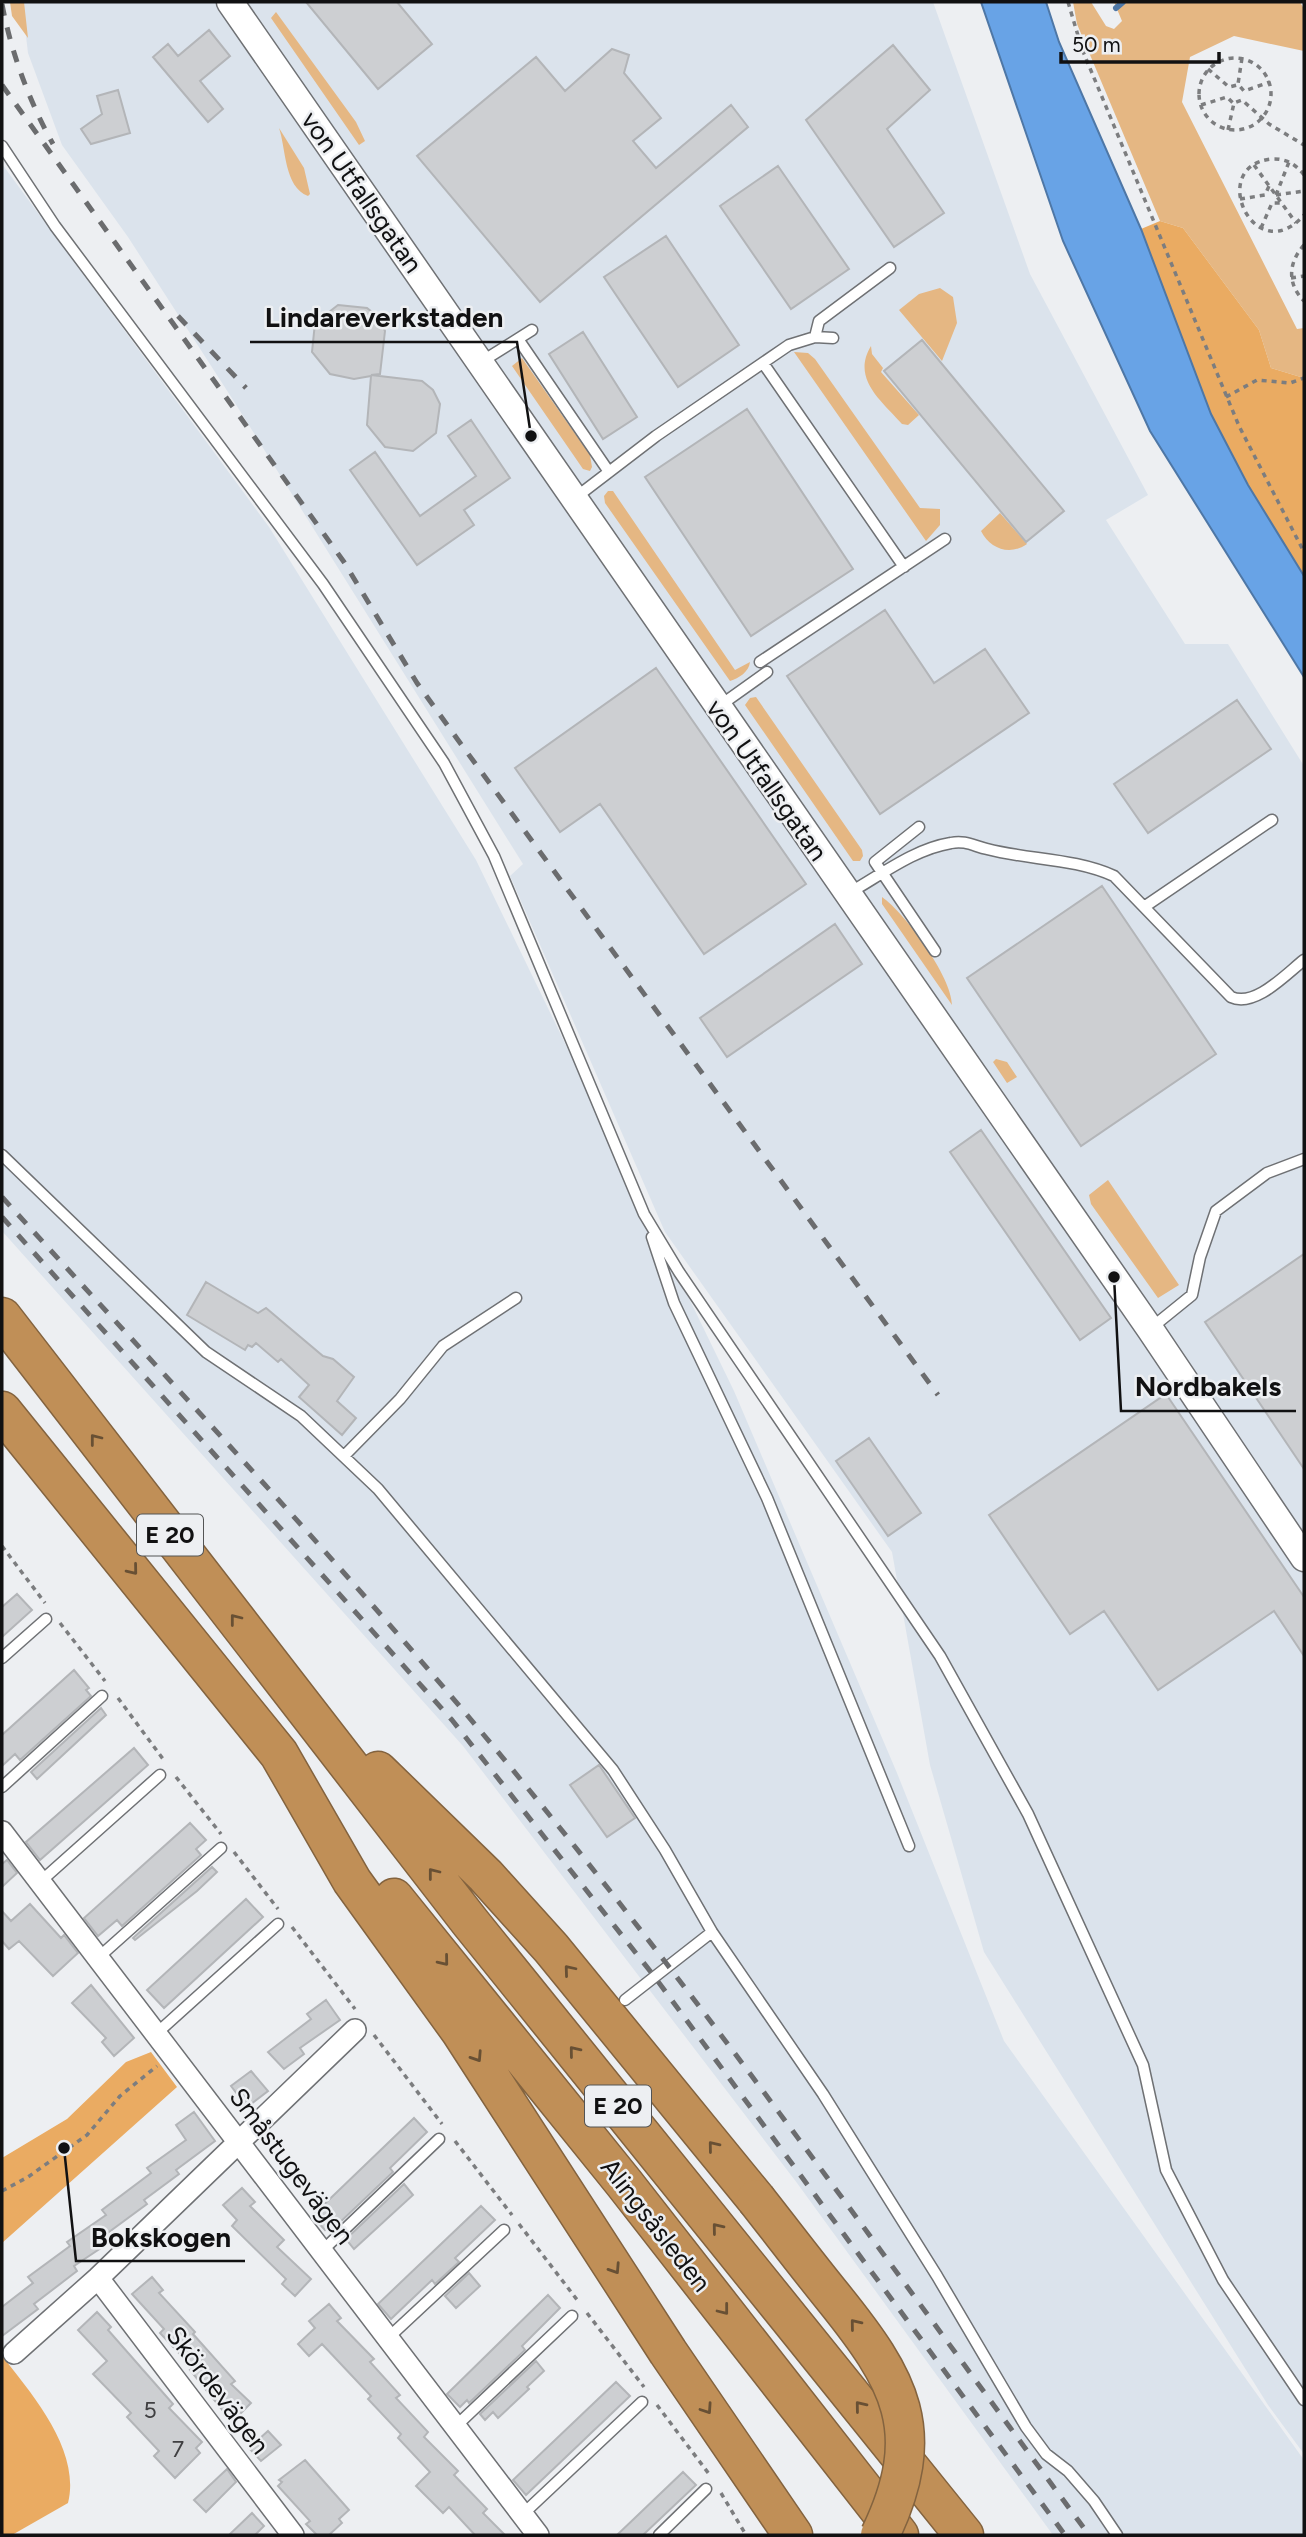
<svg xmlns="http://www.w3.org/2000/svg" width="1306" height="2537" font-family="Figtree,sans-serif">
<style>
.built{fill:#dbe3ec}
.green{fill:#e5b783}
.forest{fill:#eaab62}
.water{fill:#68a3e6;stroke:#4e77a6;stroke-width:2}
.lines{fill:none;stroke-linecap:round;stroke-linejoin:round}
.stream{stroke:#4e77a6;stroke-width:6}
.building{fill:#cdcfd2;stroke:#b3b5b8;stroke-width:2}
.service-casing{stroke:#6f7174;stroke-width:13}
.minor-casing{stroke:#6f7174;stroke-width:24}
.tertiary-casing{stroke:#6f7174;stroke-width:29}
.motorway-casing{stroke:#83633f;stroke-width:41}
.path{stroke:#7c7d7f;stroke-width:3.5;stroke-dasharray:5 5;stroke-linecap:butt}
.service{stroke:#fff;stroke-width:10}
.minor{stroke:#fff;stroke-width:21}
.tertiary{stroke:#fff;stroke-width:26}
.motorway{stroke:#c08f57;stroke-width:38}
.rail{stroke:#6b6c6e;stroke-width:5;stroke-dasharray:12 12;stroke-linecap:butt}
.motorway-bridge-casing{stroke:#83633f;stroke-width:41;stroke-linecap:butt}
.motorway-bridge{stroke:#c08f57;stroke-width:38}
.oneway{stroke:#685034}
.labels{text-anchor:middle;stroke-width:5;stroke-linejoin:round;paint-order:stroke}
.number-label{font-size:23px;fill:#404042}
.shield{fill:#edeff2;stroke:#535455;stroke-width:2}
.shield-label{font-size:24px;font-weight:bold;fill:#111112}
.street-label{font-size:26px;fill:#111112;stroke:#edeff2}
.leader{fill:none;stroke:#111112;stroke-width:2.5}
.callout-dot{fill:#111112;stroke:#edeff2;stroke-width:2.5}
.callout-label{font-size:28px;text-anchor:middle;font-weight:bold;fill:#111112;stroke:#edeff2;stroke-width:5;stroke-linejoin:round;paint-order:stroke}
</style>
<rect width="100%" height="100%" fill="#edeff2"/>
<path class="built" d="M22,2H933L1030,274L1148,495L1106,520L1185,644H1228L1304,766V2454L1268,2405L984,1952L930,1765L892,1552L665,1232L510,876L523,864L235,403L128,237L62,145L28,53Z
M2,164L269,527L476,860L734,1391L897,1773L1004,2041L1304,2460V2535H1053L797,2183L463,1746L2,1231Z"/>
<path class="green" d="M10,2H24L28,38L12,16Z
M1073,2H1091L1106,26L1114,29L1122,21L1114,2H1300L1304,9V51L1234,36L1190,57L1182,102L1297,329L1304,328V378L1271,368L1259,330L1183,228L1160,221L1077,24Z
M276,12L356,122L365,141L359,145L271,18Z
M279,128L304,168L310,194L308,196C284,187 286,148 279,128Z
M940,288L953,297L957,323L942,361L899,310L919,294Z
M871,346L872,354L883,368L881,372L919,415L908,425L902,424C882,401 851,379 871,346Z
M794,352L808,353L815,359L920,508L940,509V525L926,541Z
M522,358L590,455L592,467L590,471L583,469L512,366Z
M608,491H613L735,670L750,662C749,672 739,678 730,681L605,503L604,496Z
M1000,513L1027,544C1010,556 990,549 981,531Z
M756,697L862,850L863,856L860,861H853L745,705L750,698Z
M882,897C905,913 952,977 952,1005L882,904Z
M996,1059L1007,1062L1017,1077L1007,1083L993,1062Z
M1108,1180L1179,1285L1158,1298L1091,1204L1089,1195Z"/>
<path class="forest" d="M1160,221L1183,228L1259,330L1271,368L1304,378V576L1248,485L1211,414L1141,229Z
M151,2052L177,2087L2,2243V2158L67,2119L126,2062Z
M2,2356C33,2395 81,2451 68,2503L12,2535H2Z"/>
<path class="water" d="M981,2H1046L1059,42L1141,229L1211,414L1248,485L1304,576V677L1150,431L1063,241Z"/>
<g class="lines">
<path class="stream" d="M1116,8L1123,2"/>
</g>
<path class="building" d="M306,2H397L432,44L378,89Z
M209,30L230,56L200,81L223,109L208,122L153,57L168,44L178,56Z
M893,45L930,90L887,129L944,213L894,247L806,120Z
M612,49L629,55L624,73L661,118L633,141L656,168L731,105L748,127L540,302L417,156L536,57L565,91Z
M118,90L130,133L91,144L81,129L102,114L97,96Z
M778,166L849,269L791,309L720,206Z
M666,236L739,345L678,387L604,277Z
M338,305L367,308L378,317L385,331L380,374L371,375L422,381L433,390L440,404L436,433L413,451L385,447L367,425L371,376L354,379L330,374L312,352L315,323Z
M583,332L637,417L603,439L549,354Z
M922,340L1064,511L1026,542L884,371Z
M747,409L853,569L751,636L645,477Z
M471,420L510,478L464,510L474,525L417,565L350,470L375,452L420,516L476,476L448,436Z
M885,610L934,683L985,649L1029,713L880,814L787,676Z
M656,668L806,884L704,954L600,804L560,832L515,768Z
M1237,700L1271,749L1148,833L1114,784Z
M1102,886L1216,1054L1081,1146L967,978Z
M835,924L862,964L727,1057L700,1018Z
M981,1130L1111,1318L1080,1340L950,1152Z
M1304,1254V1469L1205,1322Z
M206,1282L258,1313L266,1308L323,1356L333,1359L354,1377L337,1401L356,1418L342,1435L299,1397L309,1385L281,1359L278,1362L256,1343L252,1347L248,1345L245,1350L187,1315Z
M1166,1394L1304,1597V1656L1274,1611L1158,1690L1104,1611L1070,1634L989,1515Z
M869,1438L921,1513L888,1536L836,1461Z
M17,1594L32,1610L2,1637V1607Z
M74,1670L89,1688L86,1690L91,1696L20,1760L15,1754L2,1766V1735Z
M101,1708L106,1715L37,1779L31,1772Z
M134,1748L148,1765L40,1860L26,1842Z
M599,1765L635,1818L607,1837L570,1785Z
M190,1823L206,1840L196,1849L201,1855L122,1926L117,1920L98,1936L84,1918Z
M7,1860L17,1873L2,1887V1864Z
M212,1867L217,1872L197,1891L135,1940L133,1938Z
M246,1899L263,1917L164,2008L147,1990Z
M30,1904L61,1938L64,1935L78,1953L53,1976L19,1941L9,1949L2,1941V1911L11,1921Z
M91,1985L134,2038L114,2056L102,2042L106,2038L72,2003Z
M326,2000L340,2020L300,2048L304,2054L284,2069L268,2052L311,2019L307,2014Z
M251,2071L268,2091L247,2107L231,2086Z
M194,2112L215,2141L176,2170L179,2174L144,2200L147,2204L105,2235L110,2242L74,2266L77,2271L34,2304L38,2309L2,2336V2307L33,2283L28,2277L70,2246L67,2242L106,2215L102,2210L151,2173L147,2168L186,2140L176,2125Z
M414,2118L427,2132L390,2168L393,2172L335,2227L332,2223L325,2230L312,2216Z
M404,2184L413,2195L354,2249L346,2239Z
M242,2188L255,2202L250,2206L284,2240L277,2247L311,2279L295,2296L282,2284L286,2279L232,2226L237,2220L223,2205Z
M481,2206L495,2220L455,2258L459,2262L435,2284L432,2280L391,2319L378,2304Z
M469,2273L480,2286L456,2308L445,2296Z
M152,2277L163,2290L159,2293L195,2332L193,2334L235,2381L231,2384L251,2403L232,2422L190,2370L193,2368L160,2333L164,2329L132,2294Z
M548,2295L560,2308L522,2346L525,2350L469,2403L467,2400L460,2407L447,2394Z
M329,2304L341,2318L337,2321L374,2359L370,2362L400,2395L396,2398L428,2432L424,2437L458,2471L454,2475L487,2509L483,2513L505,2535H475L449,2507L443,2513L416,2486L430,2472L398,2438L401,2434L368,2399L371,2396L322,2344L309,2356L298,2344L315,2328L309,2321Z
M97,2312L111,2327L108,2330L173,2404L169,2408L202,2442L196,2448L200,2453L175,2478L154,2456L159,2451L127,2417L131,2413L93,2374L107,2361L78,2330Z
M536,2361L544,2371L527,2387L529,2389L498,2418L493,2412L485,2420L480,2414Z
M616,2382L630,2396L526,2495L513,2480Z
M268,2431L281,2445L261,2461L249,2448Z
M305,2460L349,2510L339,2519L342,2523L329,2535H317L306,2524L310,2521L278,2486L282,2482L279,2480Z
M227,2469L236,2482L206,2512L194,2500Z
M683,2472L696,2485L643,2535H617Z
M252,2513L264,2526L255,2535H229Z"/>
<g class="lines">
<defs>
<path id="service" d="M2,146L55,226L323,584L444,763L494,856L644,1214L679,1272L940,1656L1028,1814L1143,2065L1166,2170L1223,2280L1304,2400
M815,337L819,321L890,268
M518,339L609,472
M481,362L532,330
M763,363L904,567
M575,498L656,436L789,345L815,337L833,338
M760,662L945,539
M718,707L767,672
M919,827L875,862L935,951
M849,893C881,875 914,849 951,843C965,840 974,846 987,849C1029,860 1074,858 1114,876L1231,997C1255,1008 1286,974 1304,960
M1144,907L1272,820
M2,1155L206,1352L301,1416L378,1489L613,1770L665,1850L712,1932L823,2094L937,2276L1026,2427L1046,2454L1068,2471L1094,2501L1117,2535
M652,1237L674,1303L767,1498L909,1846
M1150,1329L1192,1295L1200,1257L1216,1211L1267,1173L1304,1159
M344,1456L400,1399L443,1346L516,1298
M2,1658L46,1619
M2,1787L102,1696
M40,1882L160,1775
M99,1957L221,1848
M625,2000L712,1932
M157,2033L278,1924
M322,2251L439,2139
M387,2339L504,2230
M455,2427L572,2316
M522,2515L642,2402
M659,2535L706,2489"/>
<path id="minor" d="M2,1832L538,2535
M98,2278L293,2535
M14,2353L98,2278L355,2030"/>
<path id="tertiary" d="M230,2L1150,1329L1304,1558"/>
<path id="motorway" d="M2,1317L470,1922L964,2535
M2,1411L279,1754L352,1881L461,2032L668,2352L793,2535
M378,1771L486,1876L551,1948L756,2199
M394,1898L624,2183L899,2535"/>
</defs>
<use href="#service" class="service-casing"/>
<use href="#minor" class="minor-casing"/>
<use href="#tertiary" class="tertiary-casing"/>
<use href="#motorway" class="motorway-casing"/>
<path class="path" d="M1068,2L1082,49L1239,426L1304,552
M1199 94a36 36 0 1 1 72 0a36 36 0 1 1-72 0Z
M1242,58L1238,84L1244,91L1270,82
M1208,69L1229,87L1237,85
M1201,105L1227,97L1233,103
M1228,130L1234,103L1242,100L1269,124L1304,145
M1254,165L1296,223
M1304,175C1296,164 1285,158 1271,159C1206,166 1255,271 1304,215
M1276,195L1289,162
M1276,195L1304,191
M1240,199L1265,195L1269,186
M1261,228L1272,203H1281
M1304,245C1288,263 1287,284 1304,301
M1291,278L1304,276
M1226,397L1257,380L1290,383L1304,378
M2,1546L45,1603
M60,1623L105,1681
M118,1698L163,1759
M176,1777L221,1834
M234,1852L278,1909
M292,1927L355,2009
M374,2035L442,2124
M455,2141L512,2215
M2,2191L28,2177L87,2135L120,2096L157,2066
M519,2224L578,2301
M587,2313L644,2387
M657,2405L709,2474
M721,2493L746,2535"/>
<use href="#service" class="service"/>
<use href="#minor" class="minor"/>
<use href="#tertiary" class="tertiary"/>
<use href="#motorway" class="motorway"/>
<path class="rail" d="M2,4C11,52 29,101 53,144
M2,85L344,562L417,683L458,740L938,1395
M178,316L246,388
M2,1197C177,1390 356,1578 521,1780C721,2024 902,2282 1089,2535
M2,1217L452,1720L654,1976L1065,2535"/>
<defs>
<path id="motorway-bridge" d="M756,2199C782,2232 807,2265 833,2297C900,2380 930,2431 880,2535"/>
</defs>
<use href="#motorway-bridge" class="motorway-bridge-casing"/>
<use href="#motorway-bridge" class="motorway-bridge"/>
</g>
<defs><path id="oneway-chevron" d="M-2-3.5L2.5 0L-2 3.5" fill="none" stroke-width="1.6" stroke-linecap="round" stroke-linejoin="round" transform="scale(1.75)"/></defs>
<g class="oneway">
<use href="#oneway-chevron" transform="translate(95 1439) rotate(-128)"/>
<use href="#oneway-chevron" transform="translate(133 1570) rotate(51)"/>
<use href="#oneway-chevron" transform="translate(235 1619) rotate(-128)"/>
<use href="#oneway-chevron" transform="translate(433 1873) rotate(-128)"/>
<use href="#oneway-chevron" transform="translate(444 1961) rotate(51)"/>
<use href="#oneway-chevron" transform="translate(569 1970) rotate(-130)"/>
<use href="#oneway-chevron" transform="translate(574 2051) rotate(-129)"/>
<use href="#oneway-chevron" transform="translate(477 2057) rotate(57)"/>
<use href="#oneway-chevron" transform="translate(713 2146) rotate(-129)"/>
<use href="#oneway-chevron" transform="translate(717 2228) rotate(-129)"/>
<use href="#oneway-chevron" transform="translate(615 2269) rotate(57)"/>
<use href="#oneway-chevron" transform="translate(724 2310) rotate(52)"/>
<use href="#oneway-chevron" transform="translate(855 2324) rotate(-129)"/>
<use href="#oneway-chevron" transform="translate(860 2406) rotate(-129)"/>
<use href="#oneway-chevron" transform="translate(707 2409) rotate(56)"/>
</g>
<g class="labels">
<g class="number-label">
<text x="150" y="2418">5</text>
<text x="178" y="2457">7</text>
</g>
<g class="shield">
<rect x="137" y="1514.5" width="66" height="41" rx="5"/>
<rect x="585" y="2085.5" width="66" height="41" rx="5"/>
</g>
<g class="shield-label">
<text x="170" y="1543">E 20</text>
<text x="618" y="2114">E 20</text>
</g>
<g class="street-label">
<text transform="translate(362 192) rotate(55)" y="9">von Utfallsgatan</text>
<text transform="translate(767 780) rotate(55)" y="9">von Utfallsgatan</text>
<text transform="translate(292 2166) rotate(53)" y="9">Småstugevägen</text>
<text transform="translate(656 2225) rotate(52)" y="9">Alingsåsleden</text>
<text transform="translate(218 2390) rotate(53)" y="9">Skördevägen</text>
</g>
</g>
<path class="leader" d="M531 436L517 342H250M1114 1277L1121 1411H1296M64 2148L76 2261H245"/>
<g class="callout-dot">
<circle cx="531" cy="436" r="7"/>
<circle cx="1114" cy="1277" r="7"/>
<circle cx="64" cy="2148" r="7"/>
</g>
<g class="callout-label">
<text x="384" y="327">Lindareverkstaden</text>
<text x="1208" y="1396">Nordbakels</text>
<text x="161" y="2247">Bokskogen</text>
</g>
<rect width="1306" height="2537" fill="none" stroke="#111112" stroke-width="7"/>
<path d="M1061 52v10h158v-10" fill="none" stroke="#111112" stroke-width="3.5"/>
<text x="1072" y="52" font-size="21" fill="#111112" stroke="#edeff2" stroke-width="5" paint-order="stroke">50 m</text>
</svg>
